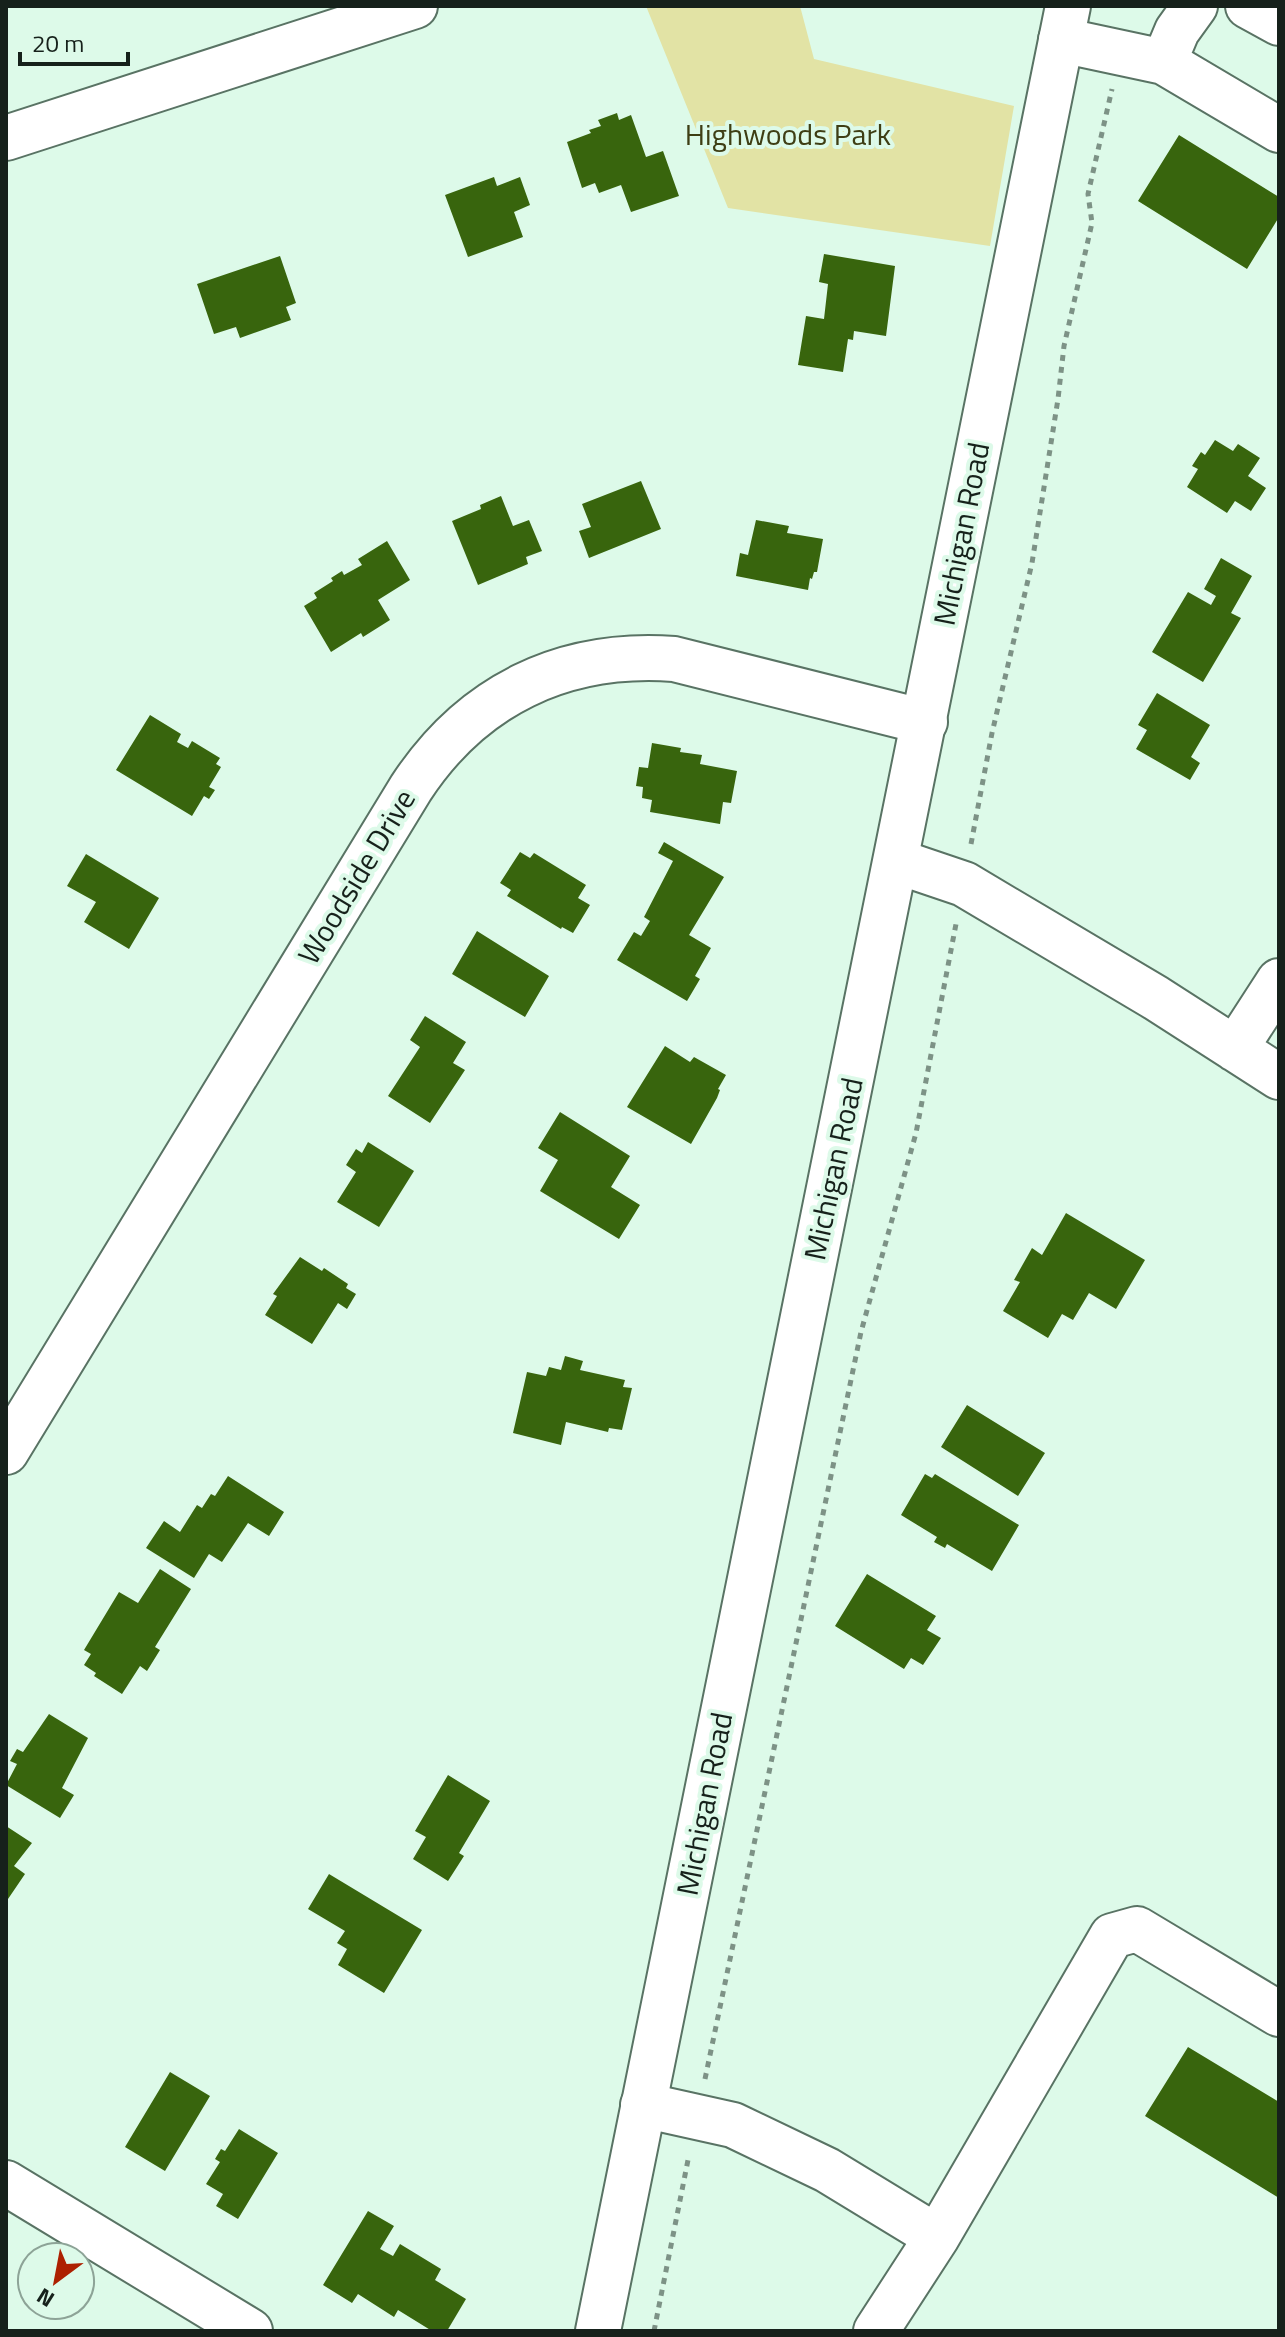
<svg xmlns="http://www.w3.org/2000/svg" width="1285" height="2337" font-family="'Titillium Web',sans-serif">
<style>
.green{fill:#e2e3a5}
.building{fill:#38650d}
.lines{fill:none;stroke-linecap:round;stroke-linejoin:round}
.minor-casing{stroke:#597364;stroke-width:48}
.major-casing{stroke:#597364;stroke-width:48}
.path{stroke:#7d9286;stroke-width:5;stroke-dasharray:6 6;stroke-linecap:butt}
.minor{stroke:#fff;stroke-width:44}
.major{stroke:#fff;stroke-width:44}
.labels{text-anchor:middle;stroke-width:8;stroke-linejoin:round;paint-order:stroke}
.park-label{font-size:30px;fill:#3e3e14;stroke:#ddfae9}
.street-label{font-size:30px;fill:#16211b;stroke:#ddfae9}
</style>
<rect width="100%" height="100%" fill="#ddfae9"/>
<path class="green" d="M646,6H800L814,59L1014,106L990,246L728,208Z"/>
<path class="building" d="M617,113L619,120L631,115L646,157L663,151L679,196L631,212L621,185L599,193L595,183L582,188L567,142L591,133L589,130L601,126L598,120Z
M1179,135L1279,197V217L1247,269L1138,201Z
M494,177L497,186L520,177L530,205L514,212L523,237L468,257L445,195Z
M824,254L895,266L886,336L854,331L853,340L848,339L843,372L798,365L806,316L824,319L828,284L819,282Z
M280,256L296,303L286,307L291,320L240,338L236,327L214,334L197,284Z
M1215,440L1233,451L1238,444L1260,458L1248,476L1266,488L1251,511L1235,501L1227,513L1187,487L1198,469L1192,466L1201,452L1205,455Z
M641,481L661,529L589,558L579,531L591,527L582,504Z
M501,496L513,526L529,520L542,551L526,557L528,564L478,585L452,521L481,509L480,505Z
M756,520L789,526L787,533L823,539L817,572H814L812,579L810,578L808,590L736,576L740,553L748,555Z
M387,541L410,580L378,600L390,620L363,637L361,633L331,652L304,606L317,598L314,593L333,581L331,578L342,571L344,575L362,565L358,559Z
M1221,558L1252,576L1231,613L1241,618L1203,682L1152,652L1188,592L1211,605L1216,596L1204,589Z
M1157,693L1210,725L1191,757L1200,763L1190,780L1136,749L1147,730L1138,725Z
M150,715L181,734L177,742L188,748L192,741L220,758L216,764L221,767L209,787L215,790L209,799L204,796L192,816L116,770Z
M652,743L681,748L680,752L702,755L700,764L737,771L731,803L723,802L720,824L650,812L652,800L642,798L643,787L636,786L639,767L648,768Z
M664,842L724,877L689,935L711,948L695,976L700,979L687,1001L617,960L634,932L641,936L650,921L644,917L673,861L658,853Z
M520,852L530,858L534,853L586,885L578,898L590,905L573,933L562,927L561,929L507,896L511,890L500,883Z
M86,854L159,898L129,949L84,922L96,902L67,886Z
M477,931L549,976L525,1017L452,974Z
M425,1016L466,1042L453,1063L465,1070L430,1123L388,1096L420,1047L410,1040Z
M665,1046L690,1062L694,1057L726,1075L718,1089L720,1090L717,1098L691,1144L627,1107Z
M560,1112L630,1156L611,1187L640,1205L619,1239L540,1191L558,1160L538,1148Z
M368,1142L414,1171L379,1227L337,1202L356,1172L346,1165L356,1149L362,1153Z
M1066,1213L1145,1260L1116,1309L1089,1293L1073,1320L1062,1314L1048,1338L1003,1311L1020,1282L1014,1280L1032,1248L1042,1255Z
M300,1257L322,1271L324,1268L348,1284L346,1288L356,1294L347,1309L338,1303L312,1344L265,1315L277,1296L273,1294Z
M565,1356L583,1361L580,1370L625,1380L623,1387L632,1388L622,1430L609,1428L608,1432L566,1422L561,1445L513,1433L527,1372L546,1376L549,1367L561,1370Z
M967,1405L1045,1453L1018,1496L941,1447Z
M925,1474L932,1478L935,1474L1019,1525L992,1571L947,1544L945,1548L934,1542L937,1537L901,1515Z
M228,1476L284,1512L269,1536L248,1523L222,1562L209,1554L194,1578L146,1548L164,1521L180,1532L197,1505L202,1508L211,1494L215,1496Z
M160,1569L191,1589L155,1647L160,1650L147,1671L140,1666L122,1694L94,1676L96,1673L84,1665L91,1654L84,1650L119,1592L138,1603Z
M867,1574L936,1616L927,1630L941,1638L923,1665L911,1658L904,1669L835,1626Z
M49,1714L88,1738L62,1788L74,1795L60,1818L6,1785L17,1764L10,1761L17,1749L23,1752Z
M448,1775L490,1801L459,1853L464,1856L448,1881L413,1859L426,1837L415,1831Z
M6,1826L32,1843L14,1866L25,1874L8,1899Z
M329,1874L422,1930L384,1993L338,1965L347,1949L337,1943L345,1931L308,1909Z
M1188,2047L1279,2102V2198L1145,2116Z
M170,2072L210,2096L165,2171L125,2147Z
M239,2129L278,2153L238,2219L216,2206L223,2194L206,2184L220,2162L215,2159L221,2149L225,2151Z
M368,2211L394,2226L380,2249L393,2256L400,2244L441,2269L435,2280L466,2299L447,2331H432L398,2310L394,2317L358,2294L352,2303L323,2285Z"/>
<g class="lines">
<defs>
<path id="minor" d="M1248,6L1279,23
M1061,40L1164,62L1279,130
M1164,62L1177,31L1195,6
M896,861L964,884L1156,998L1279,1077
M1235,1049L1279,981
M6,1452L411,788C472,695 563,651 674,659L925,722
M643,2105L733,2125L827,2170L937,2237L876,2331
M6,2183L250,2331
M937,2237L1112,1936L1137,1929L1279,2014"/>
<path id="major" d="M6,138L415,6
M598,2331L1068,6"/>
</defs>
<use href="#minor" class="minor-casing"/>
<use href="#major" class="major-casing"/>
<path class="path" d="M971,844L992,733L1032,563L1058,399L1064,346L1092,223L1088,194L1112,89
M705,2079L861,1332L916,1133L956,924
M654,2331L689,2155"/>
<use href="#minor" class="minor"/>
<use href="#major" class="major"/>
</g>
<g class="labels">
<g class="park-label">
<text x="788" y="145">Highwoods Park</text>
</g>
<g class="street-label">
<text transform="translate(962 534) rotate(-79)" y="10">Michigan Road</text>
<text transform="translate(357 877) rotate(-59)" y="10">Woodside Drive</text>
<text transform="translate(834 1169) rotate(-78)" y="10">Michigan Road</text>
<text transform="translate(705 1804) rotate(-79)" y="10">Michigan Road</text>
</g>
</g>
<rect width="1285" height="2337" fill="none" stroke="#16211b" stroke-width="16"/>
<g transform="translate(56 2281) rotate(212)"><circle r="38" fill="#ddfae9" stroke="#8da397" stroke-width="2"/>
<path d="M0-6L14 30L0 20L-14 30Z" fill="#ad2001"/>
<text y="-12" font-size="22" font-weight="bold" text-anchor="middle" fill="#16211b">N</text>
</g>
<path d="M20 52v12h108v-12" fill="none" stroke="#16211b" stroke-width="4"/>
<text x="32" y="52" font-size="24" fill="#16211b" stroke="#ddfae9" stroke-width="6" paint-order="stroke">20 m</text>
</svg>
